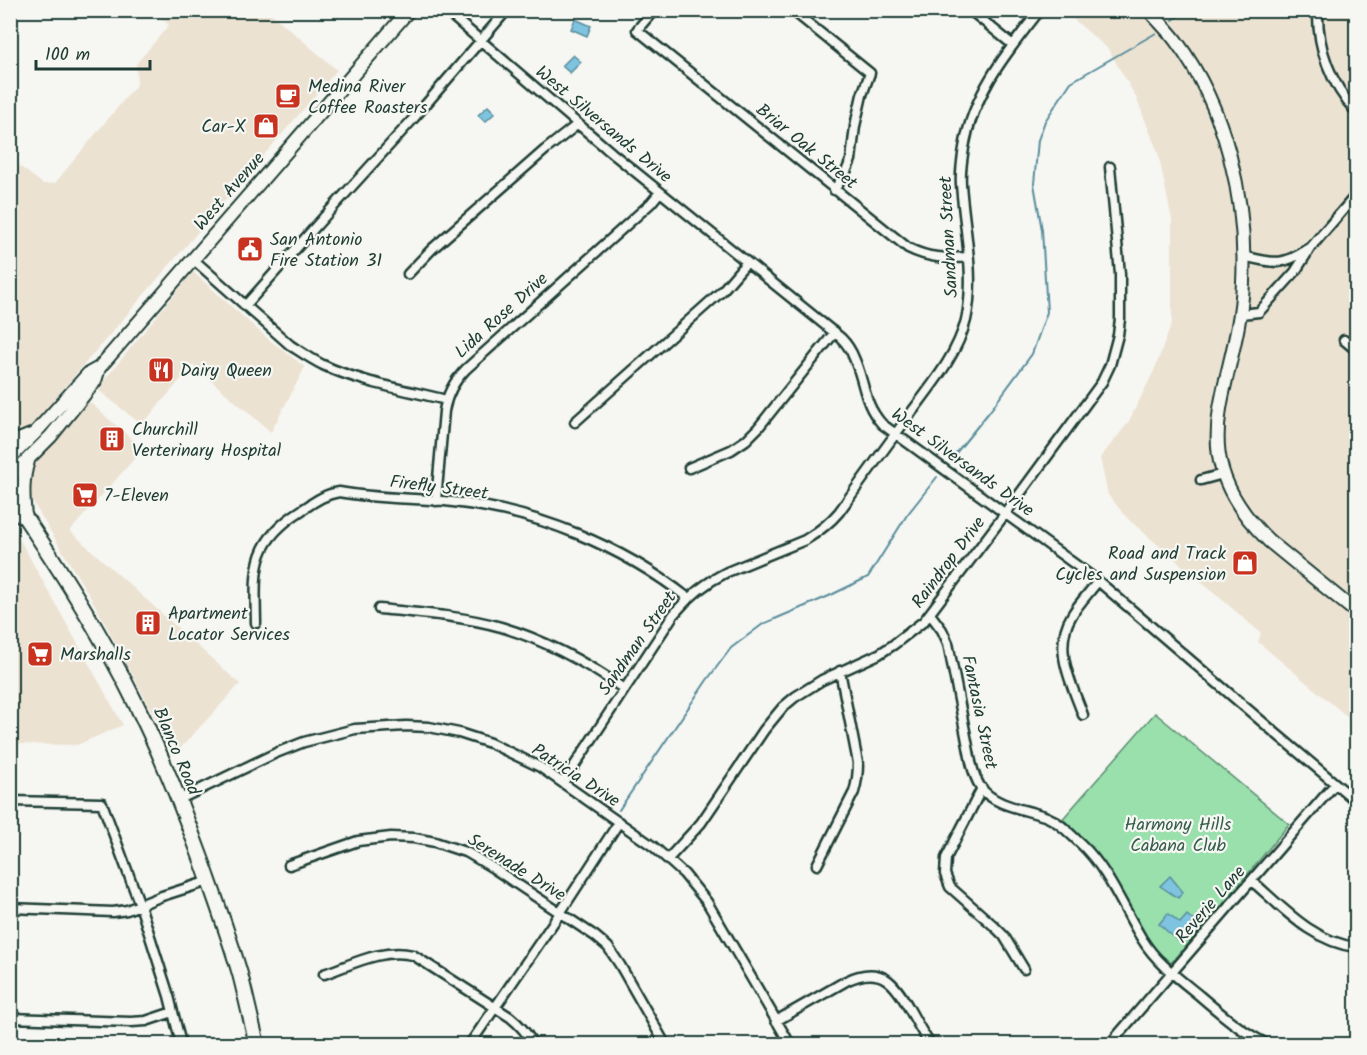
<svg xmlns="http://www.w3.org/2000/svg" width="1367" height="1055" font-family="Kalam,sans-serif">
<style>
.built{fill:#ece2d2}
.green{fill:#99e0ad;stroke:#5c8e70;stroke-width:1.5}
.water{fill:#7ec3df;stroke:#588d9b;stroke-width:1.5}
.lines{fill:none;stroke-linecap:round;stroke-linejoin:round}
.stream{stroke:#588d9b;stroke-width:2}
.street-casing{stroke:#1f3d34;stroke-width:13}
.secondary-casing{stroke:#1f3d34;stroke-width:16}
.primary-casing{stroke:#1f3d34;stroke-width:18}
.street{stroke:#f6f6f2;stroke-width:8}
.secondary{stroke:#f6f6f2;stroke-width:12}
.primary{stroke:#f6f6f2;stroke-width:14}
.labels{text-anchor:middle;stroke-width:4.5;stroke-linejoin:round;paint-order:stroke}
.poi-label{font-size:18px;fill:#1f3d34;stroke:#f6f6f2;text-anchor:start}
.street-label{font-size:18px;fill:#1f3d34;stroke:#f6f6f2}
.park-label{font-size:18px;fill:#375e4c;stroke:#f6f6f2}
</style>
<rect width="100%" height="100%" fill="#f6f6f2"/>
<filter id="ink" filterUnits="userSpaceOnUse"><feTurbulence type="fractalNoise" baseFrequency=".0167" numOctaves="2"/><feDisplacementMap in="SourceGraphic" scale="12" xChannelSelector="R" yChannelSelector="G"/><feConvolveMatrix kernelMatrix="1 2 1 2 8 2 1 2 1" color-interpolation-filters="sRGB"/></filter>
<g filter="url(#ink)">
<path class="built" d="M153,11H268L337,70L33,424L24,432L11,434L10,159L43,184L55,183L137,84L136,64L169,25Z
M1064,11H1356V724L1258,642L1261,633L1129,520L1108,495L1100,458L1128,423L1154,371L1172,323V220L1158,153L1136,97L1108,49Z
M193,272L267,338L305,367L271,432L193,365L142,425L97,389Z
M87,400L143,449L70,531L240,684L175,754L95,605L31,499L30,470Z
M11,524L123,725L77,745L11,744Z"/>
<path class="green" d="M1155,713L1289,824L1215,914L1171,963L1152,947L1105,867L1060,822Z"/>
<path class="water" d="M575,19L591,26L587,36L571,29Z
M573,55L581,62L570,73L562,66Z
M488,106L495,113L485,122L478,115Z
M1170,876L1183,892L1178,898L1160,886Z
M1168,913L1180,923L1187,915L1195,922L1178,941L1159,924Z"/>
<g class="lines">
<path class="stream" d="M1173,20L1187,10
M951,459L990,411L1032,354L1047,312L1042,230L1034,184L1038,140L1045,121L1071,82L1156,33
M619,810L707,680L731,648L763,624L829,596L868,577L907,515L937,477"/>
<defs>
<path id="street" d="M445,10L612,153L841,338C847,344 851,350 854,358C865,382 863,403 882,424L1098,581L1273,731L1356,801
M654,10L637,30L908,248C928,258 946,259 968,257
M792,10L870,73L862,95L855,126L851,160L845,174L834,190
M970,10L1013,45
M1318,10C1317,48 1331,84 1356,112
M1243,256C1274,263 1281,267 1308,249
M194,260L290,345C301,352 311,359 323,365C359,382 407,390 446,400
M408,274L432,249L545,150L578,124
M245,306L325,216L414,118L507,10
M1241,314L1259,312L1295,272L1311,247L1356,195
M1344,340L1356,350
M575,422L722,291L747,262
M689,468L731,450L746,440L758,428L835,332
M1201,480L1223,474
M436,501L444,411C447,394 454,381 466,369L651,203L660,192
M379,609C420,613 462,616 501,627C545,640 587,663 624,689
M930,614L942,630L948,643L971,762C973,771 976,780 981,788C996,807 1026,809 1047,817C1060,822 1070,834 1080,843C1108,869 1122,906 1142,939C1156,962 1179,979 1200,996C1221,1014 1242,1032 1267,1044
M256,623C255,569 251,542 302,510C314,502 325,494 339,492C377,499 416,498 453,502C537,511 622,546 688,598
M1083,715C1071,682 1052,648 1072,615C1079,603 1090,592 1098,581
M563,783L674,614C689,596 705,583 727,572L805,540C818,532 829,524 839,512C862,480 885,448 908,417C930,387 957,356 966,320C976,276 964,228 961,184C960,172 962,160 964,148C973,93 1007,52 1040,10
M982,788L946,858L945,874L950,887L994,926L1004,936L1024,969
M178,800L276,753L304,742L355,729L406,726L429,727L459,733L490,743L540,767L654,847L684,874L707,902L790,1044
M10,801L102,803L140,905L169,996L181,1044
M668,859L701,823L764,730L783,707L795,697L822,680L879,654L893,645L924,621L1005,514L1102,382L1110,365L1118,335L1120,319V274L1110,167
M289,865L358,841L391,837L414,838L435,842L468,853L493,868L595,936L608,947L620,965L665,1044
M817,865L854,792C857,782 858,774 858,763L840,671
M1252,881C1283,908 1313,942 1356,947
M10,908L113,912L127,910L162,896L209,881
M324,974C353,964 382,948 413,955L510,1017C520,1025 527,1033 533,1044
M10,1018L131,1022L146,1021L173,1012
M776,1021L846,981C881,964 895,982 911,1012C917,1023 923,1034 930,1044
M470,1044L560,913L619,822
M1110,1044L1335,784"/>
<path id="secondary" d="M1149,10C1158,21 1168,30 1176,41C1226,108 1247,200 1243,282C1239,387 1174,450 1269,541L1356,612
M10,439L19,440L31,435
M10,458L35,433L88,374L99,368L409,10
M10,477L51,436L95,381L99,368
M10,513L25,516C23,497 22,479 28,461"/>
<path id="primary" d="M10,495C56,563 101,632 137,706C162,756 183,809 202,861C215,898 229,936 240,974C246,997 251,1021 257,1044"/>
</defs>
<use href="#street" class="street-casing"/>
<use href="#secondary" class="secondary-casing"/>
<use href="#primary" class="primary-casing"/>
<use href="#street" class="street"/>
<use href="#secondary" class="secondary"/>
<use href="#primary" class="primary"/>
</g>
</g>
<defs>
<symbol id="cafe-square" viewBox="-11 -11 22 22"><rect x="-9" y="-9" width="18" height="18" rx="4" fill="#c8321e" stroke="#f6f6f2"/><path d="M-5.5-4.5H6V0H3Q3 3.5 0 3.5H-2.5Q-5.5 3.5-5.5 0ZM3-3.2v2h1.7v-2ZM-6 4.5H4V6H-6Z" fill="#fff"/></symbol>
<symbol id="shop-square" viewBox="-11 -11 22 22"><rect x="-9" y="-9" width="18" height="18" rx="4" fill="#c8321e" stroke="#f6f6f2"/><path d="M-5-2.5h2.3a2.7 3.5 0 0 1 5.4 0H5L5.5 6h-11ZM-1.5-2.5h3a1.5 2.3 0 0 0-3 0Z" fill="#fff"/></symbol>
<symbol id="civic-square" viewBox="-11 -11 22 22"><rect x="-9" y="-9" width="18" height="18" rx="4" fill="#c8321e" stroke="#f6f6f2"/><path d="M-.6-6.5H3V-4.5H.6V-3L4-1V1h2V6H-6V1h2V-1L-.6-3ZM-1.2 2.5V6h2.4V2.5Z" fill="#fff"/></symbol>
<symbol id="restaurant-square" viewBox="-11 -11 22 22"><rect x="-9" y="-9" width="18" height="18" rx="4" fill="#c8321e" stroke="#f6f6f2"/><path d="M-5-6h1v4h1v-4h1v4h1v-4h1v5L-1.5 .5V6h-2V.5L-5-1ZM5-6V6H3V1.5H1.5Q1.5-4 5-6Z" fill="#fff"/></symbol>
<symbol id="building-square" viewBox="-11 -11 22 22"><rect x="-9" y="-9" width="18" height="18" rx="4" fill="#c8321e" stroke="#f6f6f2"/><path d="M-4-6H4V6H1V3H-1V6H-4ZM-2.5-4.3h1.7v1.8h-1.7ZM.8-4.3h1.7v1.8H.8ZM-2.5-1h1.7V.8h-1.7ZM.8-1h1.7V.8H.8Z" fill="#fff"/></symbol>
<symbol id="supermarket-square" viewBox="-11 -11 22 22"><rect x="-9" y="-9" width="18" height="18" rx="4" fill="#c8321e" stroke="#f6f6f2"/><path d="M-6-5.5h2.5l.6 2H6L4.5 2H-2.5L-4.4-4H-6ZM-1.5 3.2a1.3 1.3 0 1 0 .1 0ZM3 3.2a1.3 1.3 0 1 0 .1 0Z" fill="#fff"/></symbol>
</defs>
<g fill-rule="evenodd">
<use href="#cafe-square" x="273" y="81" width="30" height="30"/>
<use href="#shop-square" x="251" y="111" width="30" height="30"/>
<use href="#civic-square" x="235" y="234" width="30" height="30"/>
<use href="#restaurant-square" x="146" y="355" width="30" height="30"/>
<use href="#building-square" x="97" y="424" width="30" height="30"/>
<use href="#supermarket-square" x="70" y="480" width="30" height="30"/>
<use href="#shop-square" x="1230" y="548" width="30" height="30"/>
<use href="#building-square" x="133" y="608" width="30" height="30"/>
<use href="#supermarket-square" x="25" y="639" width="30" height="30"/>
</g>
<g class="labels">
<g class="poi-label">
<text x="308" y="92">Medina River<tspan x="308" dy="21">Coffee Roasters</tspan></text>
<text x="246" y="132" text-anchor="end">Car-X</text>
<text x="270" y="245">San Antonio<tspan x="270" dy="21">Fire Station 31</tspan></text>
<text x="180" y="376">Dairy Queen</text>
<text x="132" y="435">Churchill<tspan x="132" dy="21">Verterinary Hospital</tspan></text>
<text x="104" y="501">7-Eleven</text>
<text x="1226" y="559" text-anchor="end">Road and Track<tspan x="1226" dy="21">Cycles and Suspension</tspan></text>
<text x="168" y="619">Apartment<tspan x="168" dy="21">Locator Services</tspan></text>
<text x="60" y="660">Marshalls</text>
</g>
<g class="street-label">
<text transform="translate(604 124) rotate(40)" y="6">West Silversands Drive</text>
<text transform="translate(807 146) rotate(39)" y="6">Briar Oak Street</text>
<text transform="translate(229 191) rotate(-49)" y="6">West Avenue</text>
<text transform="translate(948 237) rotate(-93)" y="6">Sandman Street</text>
<text transform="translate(501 315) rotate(-42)" y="6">Lida Rose Drive</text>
<text transform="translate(963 462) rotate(36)" y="6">West Silversands Drive</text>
<text transform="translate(439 487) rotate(7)" y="6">Firefly Street</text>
<text transform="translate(948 562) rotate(-53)" y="6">Raindrop Drive</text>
<text transform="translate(637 643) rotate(-55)" y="6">Sandman Street</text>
<text transform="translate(980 712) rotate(78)" y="6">Fantasia Street</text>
<text transform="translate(177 751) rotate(67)" y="6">Blanco Road</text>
<text transform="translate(576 775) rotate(33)" y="6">Patricia Drive</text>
<text transform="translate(517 867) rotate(32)" y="6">Serenade Drive</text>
<text transform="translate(1210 904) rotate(-49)" y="6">Reverie Lane</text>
</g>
<g class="park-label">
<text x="1178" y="830">Harmony Hills<tspan x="1178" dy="21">Cabana Club</tspan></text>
</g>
</g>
<rect width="1367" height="1055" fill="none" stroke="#f6f6f2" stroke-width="36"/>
<rect x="18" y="18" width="1331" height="1019" fill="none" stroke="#1f3d34" stroke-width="2" filter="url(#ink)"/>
<path d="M36 60v9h114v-9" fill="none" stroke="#1f3d34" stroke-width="3"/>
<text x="45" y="60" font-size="18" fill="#1f3d34" stroke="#f6f6f2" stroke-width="4.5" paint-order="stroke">100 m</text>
</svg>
